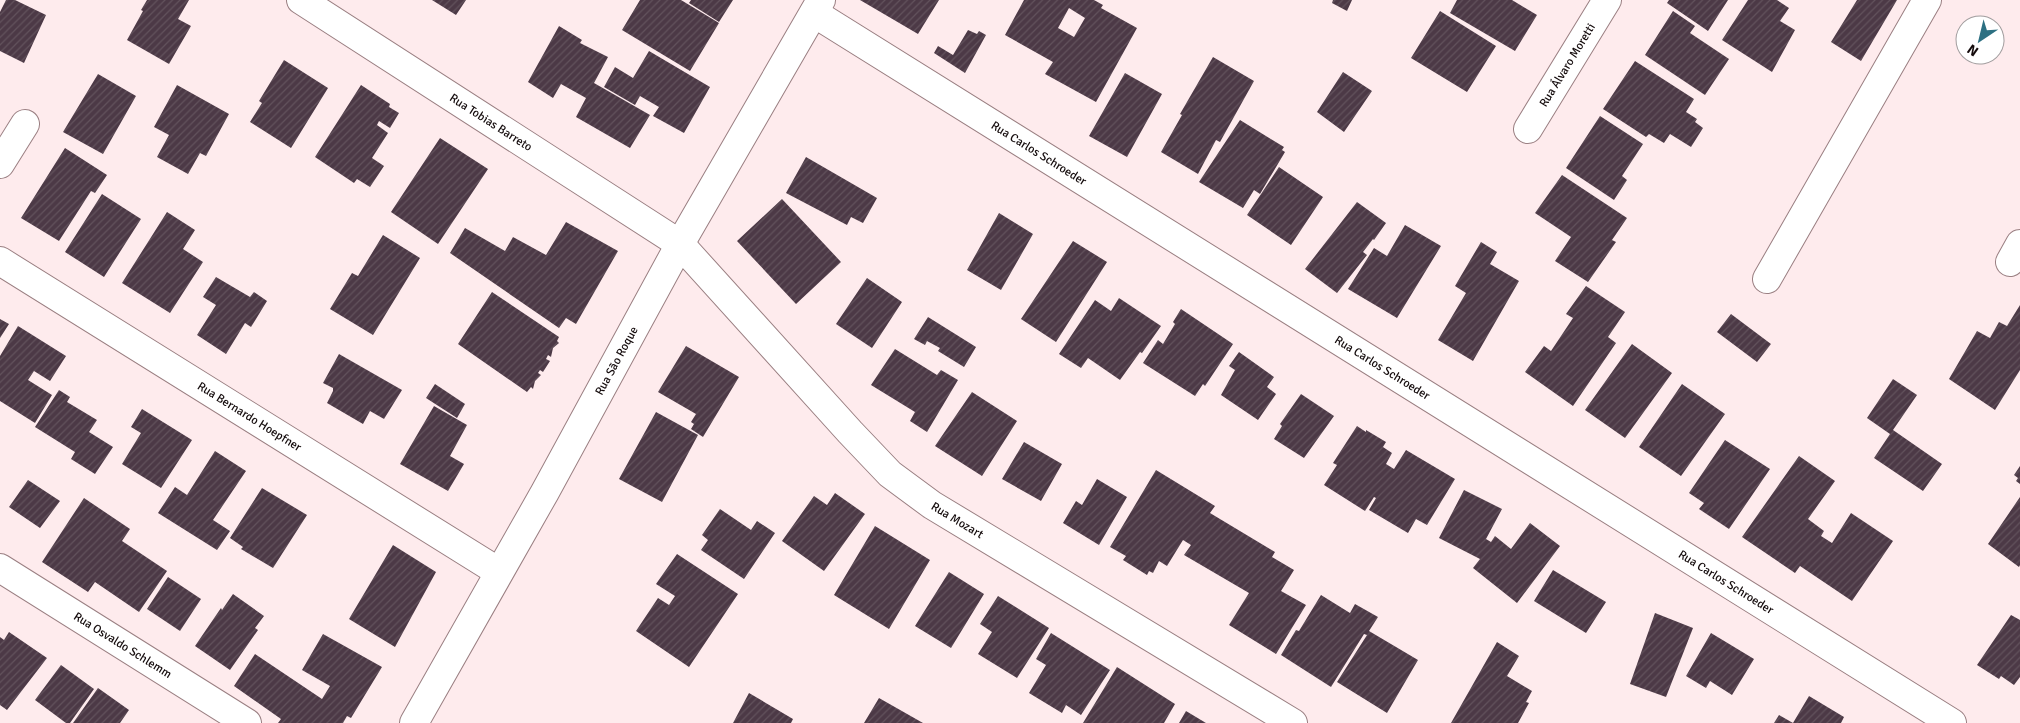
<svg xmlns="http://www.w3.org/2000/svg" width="2020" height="723" font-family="Signika,sans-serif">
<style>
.building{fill:url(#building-hatch);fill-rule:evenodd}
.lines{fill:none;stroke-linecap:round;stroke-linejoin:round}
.street-casing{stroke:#9a7f82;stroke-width:30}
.secondary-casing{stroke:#9a7f82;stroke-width:30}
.street{stroke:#fff;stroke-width:28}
.secondary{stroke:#fff;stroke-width:28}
.labels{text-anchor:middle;stroke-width:5;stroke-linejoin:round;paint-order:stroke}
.street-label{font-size:12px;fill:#140b0c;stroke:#fff}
</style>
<defs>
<pattern id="building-hatch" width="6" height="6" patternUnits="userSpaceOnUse" patternTransform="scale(1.25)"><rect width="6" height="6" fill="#4c3946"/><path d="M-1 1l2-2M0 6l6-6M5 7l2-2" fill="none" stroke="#62525c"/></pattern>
</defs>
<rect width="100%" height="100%" fill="#feebed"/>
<path class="building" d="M6,0H15L46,15L24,63L0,51V12Z
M147,0H189L178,19L191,26L169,64L127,40L143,11L141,10Z
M432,0H466L456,15Z
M640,0H681L719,23L690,71L622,30Z
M691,0H733L719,22L689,3Z
M860,0H939L918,34Z
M1024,0H1094L1103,5L1101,8L1137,28L1096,102L1045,74L1053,62L1005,35ZM1069,8L1085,18L1074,37L1058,28Z
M1333,0H1352L1347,11L1332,3Z
M1457,0H1512L1537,15L1515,51L1450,13Z
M1669,0H1728L1708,31L1667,3Z
M1748,0H1777L1789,8L1780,21L1795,30L1772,72L1722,40Z
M1857,0H1897L1861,61L1831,42Z
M1440,11L1496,46L1467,92L1411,58Z
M1673,11L1695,26L1690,33L1729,59L1705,95L1645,55Z
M559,26L582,40L580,43L608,57L594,83L650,115L630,148L576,117L586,98L561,84L553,98L528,82Z
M968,30L977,34L979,31L986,35L965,73L934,53L938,46L953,55Z
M649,51L710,87L684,133L653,116L659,107L640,96L635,105L604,87L615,67L633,78Z
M1213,57L1254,81L1220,142L1216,140L1198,174L1161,152L1182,115L1180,114Z
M284,60L328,88L291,148L250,122L262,103L259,101Z
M1635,61L1694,99L1686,112L1697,119L1695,122L1703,128L1691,147L1670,134L1664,143L1649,134L1646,137L1603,109Z
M1343,72L1372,91L1344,132L1317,112Z
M1125,73L1162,94L1127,157L1089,136Z
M98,74L136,96L103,154L63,132Z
M177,85L229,114L206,156L200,153L188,174L157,157L169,135L154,127Z
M361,85L390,104L389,107L399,113L390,128L379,121L377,125L388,133L372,158L384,166L370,187L357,179L354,183L315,157Z
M1600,116L1643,144L1622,176L1627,180L1614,200L1566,168Z
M1240,120L1284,147L1282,150L1285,152L1260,194L1254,190L1243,208L1199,182Z
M440,138L488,169L438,244L391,212Z
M65,148L107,175L95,193L91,191L59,241L21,218Z
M806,157L877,198L863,223L851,217L847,225L786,193Z
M1279,167L1323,197L1291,245L1247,215Z
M1562,175L1627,218L1612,240L1616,242L1588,282L1555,261L1571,237L1535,213Z
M102,194L141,219L104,277L65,252Z
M782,199L841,262L796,304L737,241Z
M1357,202L1386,223L1374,240L1373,239L1363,252L1367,255L1337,293L1305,269Z
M167,212L195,230L183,249L203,262L170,313L122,283Z
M999,213L1033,234L1001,290L967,270Z
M566,222L618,251L576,324L566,318L559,328L450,253L465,228L505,251L513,237L546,255Z
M1405,225L1441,246L1397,318L1348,289L1374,248L1387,256Z
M383,235L420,258L373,335L330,309L352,273L358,276Z
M1073,241L1107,262L1056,342L1021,319Z
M1481,242L1497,252L1490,264L1519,281L1473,361L1438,340L1466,293L1455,286Z
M216,277L250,297L254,292L267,301L251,327L245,323L226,354L197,335L216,305L203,297Z
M867,278L902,302L872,348L836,324Z
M1586,286L1625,312L1608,337L1616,343L1573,406L1525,372L1544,346L1551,351L1573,318L1566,314Z
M492,292L559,337L557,341L559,343L553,348L551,357L548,355L546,359L550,361L543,372L540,370L538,373L541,375L535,381L533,389L531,387L527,392L458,344Z
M1119,298L1161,326L1142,353L1140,352L1120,380L1088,358L1081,368L1059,354L1095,300L1111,311Z
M2020,305V370L1995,410L1949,379L1977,331L1990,338L1999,322L2007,326Z
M1181,309L1233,344L1205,386L1203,384L1195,396L1143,363L1158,340L1163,344L1175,324L1173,322Z
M1731,314L1771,344L1757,362L1717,332Z
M928,317L976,347L964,367L938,351L940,348L927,341L925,345L914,339Z
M0,319L9,324L0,338Z
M18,326L66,356L50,381L34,371L28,380L52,395L35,423L0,401V356Z
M1632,344L1672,373L1625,438L1585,410Z
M686,346L739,377L703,437L691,429L694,424L691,422L696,414L658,392Z
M895,349L937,375L941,370L958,380L927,432L910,421L915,412L871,385Z
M1239,352L1274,377L1267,387L1276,394L1258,420L1221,395L1235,370L1229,366Z
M339,354L402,390L384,419L370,411L363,424L327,403L333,391V388L323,383Z
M1893,379L1917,395L1893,430L1942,464L1923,491L1874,458L1890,434L1867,418Z
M435,384L465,404L457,418L426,398Z
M1682,384L1725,414L1681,476L1639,447Z
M59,390L70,397L67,402L97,420L89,432L113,447L95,474L71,459L75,452L35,427Z
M972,392L1017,421L982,476L935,446Z
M1301,394L1334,416L1304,458L1274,439L1282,426L1280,424Z
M434,406L467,425L450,456L464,464L448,491L400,464Z
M142,409L192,440L161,488L122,464L141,433L131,427Z
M656,412L698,435L662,502L619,479Z
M1357,426L1366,432V430L1386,442L1383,447L1392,453L1386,464L1394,469L1406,450L1455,479L1427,525L1416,519L1408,533L1369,510L1376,498L1374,497L1365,511L1324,485L1337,465L1333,463Z
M1725,440L1770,469L1729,529L1699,509L1704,503L1689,493Z
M1024,442L1062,464L1041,501L1002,479Z
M215,451L246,471L213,520L230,531L217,550L158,513L175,487L187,495Z
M1799,456L1835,481L1808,519L1824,531L1821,536L1832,543L1851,513L1893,541L1852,601L1800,566L1795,573L1742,537Z
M2020,466V484L2016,481L2018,478L2014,475Z
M1156,470L1215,506L1210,513L1275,552L1272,557L1294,570L1281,591L1306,605L1276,654L1229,625L1249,593L1184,555L1191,545L1183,540L1167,566L1159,561L1153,573L1149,571L1147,575L1123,560L1126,556L1110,547Z
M1097,479L1127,497L1099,545L1063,523L1076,501L1082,505Z
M28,480L60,501L40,528L9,507Z
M262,488L307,515L273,568L241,549L243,547L230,538Z
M1464,490L1502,509L1486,539L1491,542L1495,536L1511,549L1530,523L1560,546L1517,603L1473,568L1480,559L1439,538Z
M835,493L865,514L824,571L782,541L814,496L827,505Z
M2020,497V565L2019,567L1988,544Z
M84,498L130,529L122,541L167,571L139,612L95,582L88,592L42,562Z
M720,509L751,530L757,521L775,533L744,579L701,550L708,540L702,535Z
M875,526L930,560L889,629L834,595Z
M393,545L436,572L395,647L349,619Z
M677,554L738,594L689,667L636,631L658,598L669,605L675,596L656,584Z
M1553,570L1606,602L1586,633L1534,601Z
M949,572L984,594L951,648L915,626Z
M168,577L201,599L180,631L147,609Z
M233,594L264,616L255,628L258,630L230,670L195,646L221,608L222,610Z
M1321,595L1350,613L1355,604L1378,617L1369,631L1418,660L1387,713L1337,682L1367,635L1364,634L1331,687L1281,655L1296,630L1299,631Z
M998,596L1049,628L1017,678L978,654L992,632L980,624Z
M1655,613L1693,628L1666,697L1630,684Z
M2011,615L2020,620V677L2014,685L2001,676L1999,679L1977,665Z
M9,632L47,658L7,710L0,705V637L4,640Z
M1051,633L1110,670L1081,715L1066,705L1062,713L1029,693L1046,665L1036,659Z
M1711,633L1754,659L1732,695L1710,681L1706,688L1686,676Z
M323,634L382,667L351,718L347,716L343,723H278L281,719L234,686L255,654L322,699L330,686L302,670Z
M1497,642L1519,656L1507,676L1532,691L1526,702L1529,703L1518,723H1451Z
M61,665L94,689L70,723H66L35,700Z
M1117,667L1175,704L1164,723H1083Z
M98,688L129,710L120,723H73Z
M749,693L793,719L791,723H733Z
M1809,696L1844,717L1841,723H1774L1779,715L1793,723Z
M879,698L923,723H864Z
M1186,711L1206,723H1179Z"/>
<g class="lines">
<defs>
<g id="street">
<path id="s1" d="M301,0L680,244L850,432L890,474L932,505L1293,723"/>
<path id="s2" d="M814,13L1952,723"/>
<path id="s3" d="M1528,129L1607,0"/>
<path d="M0,164L25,124"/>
<path id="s4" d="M0,261L499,572"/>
<path d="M2010,262L2020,244"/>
<path d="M1767,279L1927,0"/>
<path id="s5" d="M0,568L247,723"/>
</g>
<g id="secondary">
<path id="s6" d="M414,723L545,492L680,244L821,0"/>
</g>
</defs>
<use href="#street" class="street-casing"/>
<use href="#secondary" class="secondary-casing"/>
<use href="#street" class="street"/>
<use href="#secondary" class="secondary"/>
</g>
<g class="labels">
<g class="street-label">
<text dy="4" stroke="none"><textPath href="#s3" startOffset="75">Rua Álvaro Moretti</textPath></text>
<text dy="4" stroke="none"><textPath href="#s1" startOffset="226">Rua Tobias Barreto</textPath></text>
<text dy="4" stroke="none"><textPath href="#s2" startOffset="265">Rua Carlos Schroeder</textPath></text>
<text dy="4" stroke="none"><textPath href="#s6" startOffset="415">Rua São Roque</textPath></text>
<text dy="4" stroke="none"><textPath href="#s2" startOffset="670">Rua Carlos Schroeder</textPath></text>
<text dy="4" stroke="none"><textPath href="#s4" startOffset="294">Rua Bernardo Hoepfner</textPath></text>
<text dy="4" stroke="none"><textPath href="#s1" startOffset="844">Rua Mozart</textPath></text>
<text dy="4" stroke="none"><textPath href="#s2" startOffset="1075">Rua Carlos Schroeder</textPath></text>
<text dy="4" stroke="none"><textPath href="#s5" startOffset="145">Rua Osvaldo Schlemm</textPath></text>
</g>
</g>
<g transform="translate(1980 40) rotate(215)"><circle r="24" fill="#ffffff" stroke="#a19d9e"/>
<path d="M0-4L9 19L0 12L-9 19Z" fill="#2d7082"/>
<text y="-8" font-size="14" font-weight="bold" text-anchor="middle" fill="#140b0c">N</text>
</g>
</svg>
